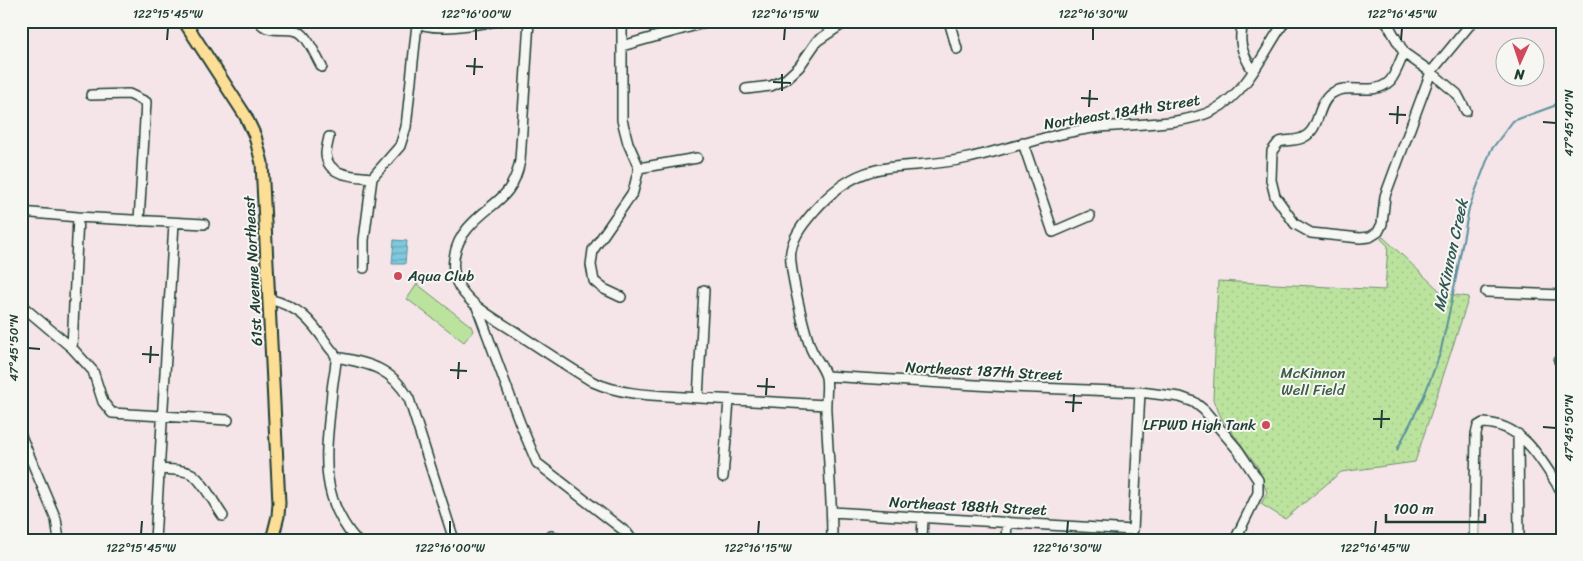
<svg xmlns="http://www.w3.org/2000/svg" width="1583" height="561" font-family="Sriracha,sans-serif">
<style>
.grass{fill:url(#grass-dots);stroke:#6e9069}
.pitch{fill:#bce39e;stroke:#6e9069}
.water{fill:url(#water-rules);stroke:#59919b}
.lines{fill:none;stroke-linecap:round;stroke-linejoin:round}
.stream{stroke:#59919b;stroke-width:2}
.minor-casing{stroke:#1f3d34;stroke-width:12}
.major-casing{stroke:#1f3d34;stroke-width:15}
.minor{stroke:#f6f6f2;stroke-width:9}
.major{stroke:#fcde96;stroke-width:11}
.ticks{fill:none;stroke:#1f3d34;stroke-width:2}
.poi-dot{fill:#d1495b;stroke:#f6f6f2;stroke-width:2}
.labels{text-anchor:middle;stroke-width:4;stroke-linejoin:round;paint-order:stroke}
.street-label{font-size:15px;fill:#1f3d34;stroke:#f6f6f2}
.poi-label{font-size:15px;fill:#1f3d34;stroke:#f6f6f2;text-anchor:start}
.park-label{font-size:15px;fill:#3e5e49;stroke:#f6f6f2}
.water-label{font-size:16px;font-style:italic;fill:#325956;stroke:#f6f6f2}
.neatline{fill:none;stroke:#1f3d34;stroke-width:2}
.ticks-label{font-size:12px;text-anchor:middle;fill:#1f3d34}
</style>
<defs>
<pattern id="grass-dots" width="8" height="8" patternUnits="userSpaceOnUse" patternTransform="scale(1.25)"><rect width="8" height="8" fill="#bce39e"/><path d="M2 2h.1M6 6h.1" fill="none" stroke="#a1c489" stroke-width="1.8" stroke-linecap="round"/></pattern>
<pattern id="water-rules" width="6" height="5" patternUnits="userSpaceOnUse" patternTransform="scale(1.25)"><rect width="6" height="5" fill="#7fc9df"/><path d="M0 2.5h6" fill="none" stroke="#67a4b6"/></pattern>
</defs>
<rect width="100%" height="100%" fill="#f5e5e9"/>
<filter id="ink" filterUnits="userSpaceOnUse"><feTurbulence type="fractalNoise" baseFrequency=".02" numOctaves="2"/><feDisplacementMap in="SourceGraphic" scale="10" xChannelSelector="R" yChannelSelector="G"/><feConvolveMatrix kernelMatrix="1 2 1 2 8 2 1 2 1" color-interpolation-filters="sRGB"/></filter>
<g filter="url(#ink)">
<path class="grass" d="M1383,237L1442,293L1469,297L1415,462L1341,472L1285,519L1261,504L1267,493L1258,467L1222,419L1213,400L1218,281L1385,290L1388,246L1381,239Z"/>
<path class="pitch" d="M417,284L471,326L473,331L464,342L407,299Z"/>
<path class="water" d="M394,240L407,241L405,264H392Z"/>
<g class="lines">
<path class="stream" d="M1397,450L1424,396L1440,354L1451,304L1469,208L1491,150L1513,121L1554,106L1562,97"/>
<defs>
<path id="minor" d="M259,21C269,37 292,23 303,35C311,43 316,57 322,67
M413,21C433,33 476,24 499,21
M529,21L520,161C512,201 491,201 468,228C454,244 448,269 460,288C474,309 499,321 520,335C544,351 569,367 593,382C622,395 652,395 683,397C731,400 778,402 825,405
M949,21L957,49
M1244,21C1237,41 1242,53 1253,71
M1386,21L1404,53L1431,72L1457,94L1466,111
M622,46L711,21
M1404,53C1400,61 1396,74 1390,81C1372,98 1348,81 1331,94C1316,105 1321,130 1302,138C1295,141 1286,140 1279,142L1272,151L1271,180L1275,196L1295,224L1311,233L1360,238L1370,237L1378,232L1382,224L1385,196L1431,72L1473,21
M746,89L771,86L786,79L799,67L817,41L847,21
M91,95L129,94L146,102L139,221
M329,137C328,142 326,149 326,154C327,177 356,176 372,178
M1023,143L1053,232L1090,216
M639,168L697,158
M21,212L78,217L204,224
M364,268V240L372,178L400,146L406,127L417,24
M1486,292L1562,295
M621,297L604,289L594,281L591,265L593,250L633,192L639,168L628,143L622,120V21
M269,299C299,307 310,319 327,344C329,348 335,353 336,357C337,363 332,384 332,391C327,448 316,493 356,540
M21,305L72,348L93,371L103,402L112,413L228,420
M477,307L520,423L537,463L627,533L632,540
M72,348L78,217
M336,357C369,363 392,368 409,399L454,540
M1559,361H1562
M826,376L1009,387L1140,392L1180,397L1194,402L1204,410L1238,450L1258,480V493L1235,540
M698,398L704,290
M1518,434L1519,540
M21,436L56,519L59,540
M160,469C170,470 183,469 192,474C203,481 215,505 223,516
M723,477L729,400
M832,512L1133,530L1140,392
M551,536L563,540
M155,540L174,223
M832,540C832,497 828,455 826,412C825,401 828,387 826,377C823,366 813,356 810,346C804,330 788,264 791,251C794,234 805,222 815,210C866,152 904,173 968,158C1013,148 1056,132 1101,127C1134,124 1186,125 1214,110C1248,92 1264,51 1285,21
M922,540L923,517
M1006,540L1007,522
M1474,540L1476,434L1478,426L1483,423C1525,424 1542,462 1562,492"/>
<path id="major" d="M184,21L245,115L255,136L262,163L279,503L278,516L272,540"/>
</defs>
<use href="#minor" class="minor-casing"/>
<use href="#major" class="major-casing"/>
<use href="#minor" class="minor"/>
<use href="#major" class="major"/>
</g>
</g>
<path class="ticks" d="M167,40L168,28M476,40V28M784,40L785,28M1093,40V28M1401,40L1402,28M466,66L483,67M474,75L475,58M773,82L791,83M782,91V74M1081,98L1098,99M1089,107L1090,90M1389,114L1406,115M1543,122L1556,123M1397,124L1398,106M28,348L40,349M142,354L159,355M150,363L151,346M450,370L467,371M458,379L459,362M757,386L775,387M766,395L767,378M1065,402L1082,403M1073,412L1074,394M1373,419H1390M1543,427L1556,428M1381,428L1382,410M141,534L142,521M450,534V521M758,534L759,521M1067,534L1068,521M1375,534L1376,521"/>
<g class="poi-dot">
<circle cx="398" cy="276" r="5"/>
<circle cx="1266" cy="425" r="5"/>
</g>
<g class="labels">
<g class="street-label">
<text transform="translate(1122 112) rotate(-9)" y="5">Northeast 184th Street</text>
<text transform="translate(253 271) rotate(-93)" y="5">61st Avenue Northeast</text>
<text transform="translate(984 371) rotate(3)" y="5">Northeast 187th Street</text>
<text transform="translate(968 506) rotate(3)" y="5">Northeast 188th Street</text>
</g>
<g class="poi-label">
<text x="408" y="281">Aqua Club</text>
<text x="1256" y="430" text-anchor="end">LFPWD High Tank</text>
</g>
<g class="park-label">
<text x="1313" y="378">McKinnon<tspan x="1313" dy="17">Well Field</tspan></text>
</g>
<g class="water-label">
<text transform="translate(1450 255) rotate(-78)" y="6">McKinnon Creek</text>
</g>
</g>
<rect width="1583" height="561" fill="none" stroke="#f6f6f2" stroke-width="55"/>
<g transform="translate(1520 62) rotate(183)"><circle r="24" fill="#f6f6f2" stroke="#a0aca6"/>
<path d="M0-4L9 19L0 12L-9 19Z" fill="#d1495b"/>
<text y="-8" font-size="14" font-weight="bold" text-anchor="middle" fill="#1f3d34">N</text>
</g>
<path d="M1386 514v8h99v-8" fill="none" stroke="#1f3d34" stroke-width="2.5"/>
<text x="1393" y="514" font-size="15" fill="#1f3d34" stroke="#f6f6f2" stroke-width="4" paint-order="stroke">100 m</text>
<rect x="28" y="28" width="1528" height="506" class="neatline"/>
<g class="ticks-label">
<text x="168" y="18">122°15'45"W</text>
<text x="476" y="18">122°16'00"W</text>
<text x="785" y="18">122°16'15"W</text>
<text x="1093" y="18">122°16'30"W</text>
<text x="1402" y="18">122°16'45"W</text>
<text transform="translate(1569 123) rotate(-90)" y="4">47°45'40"N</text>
<text transform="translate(14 348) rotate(-90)" y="4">47°45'50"N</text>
<text transform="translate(1569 428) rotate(-90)" y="4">47°45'50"N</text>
<text x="141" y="552">122°15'45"W</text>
<text x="450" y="552">122°16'00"W</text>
<text x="758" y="552">122°16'15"W</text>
<text x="1067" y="552">122°16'30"W</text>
<text x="1375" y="552">122°16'45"W</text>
</g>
</svg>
